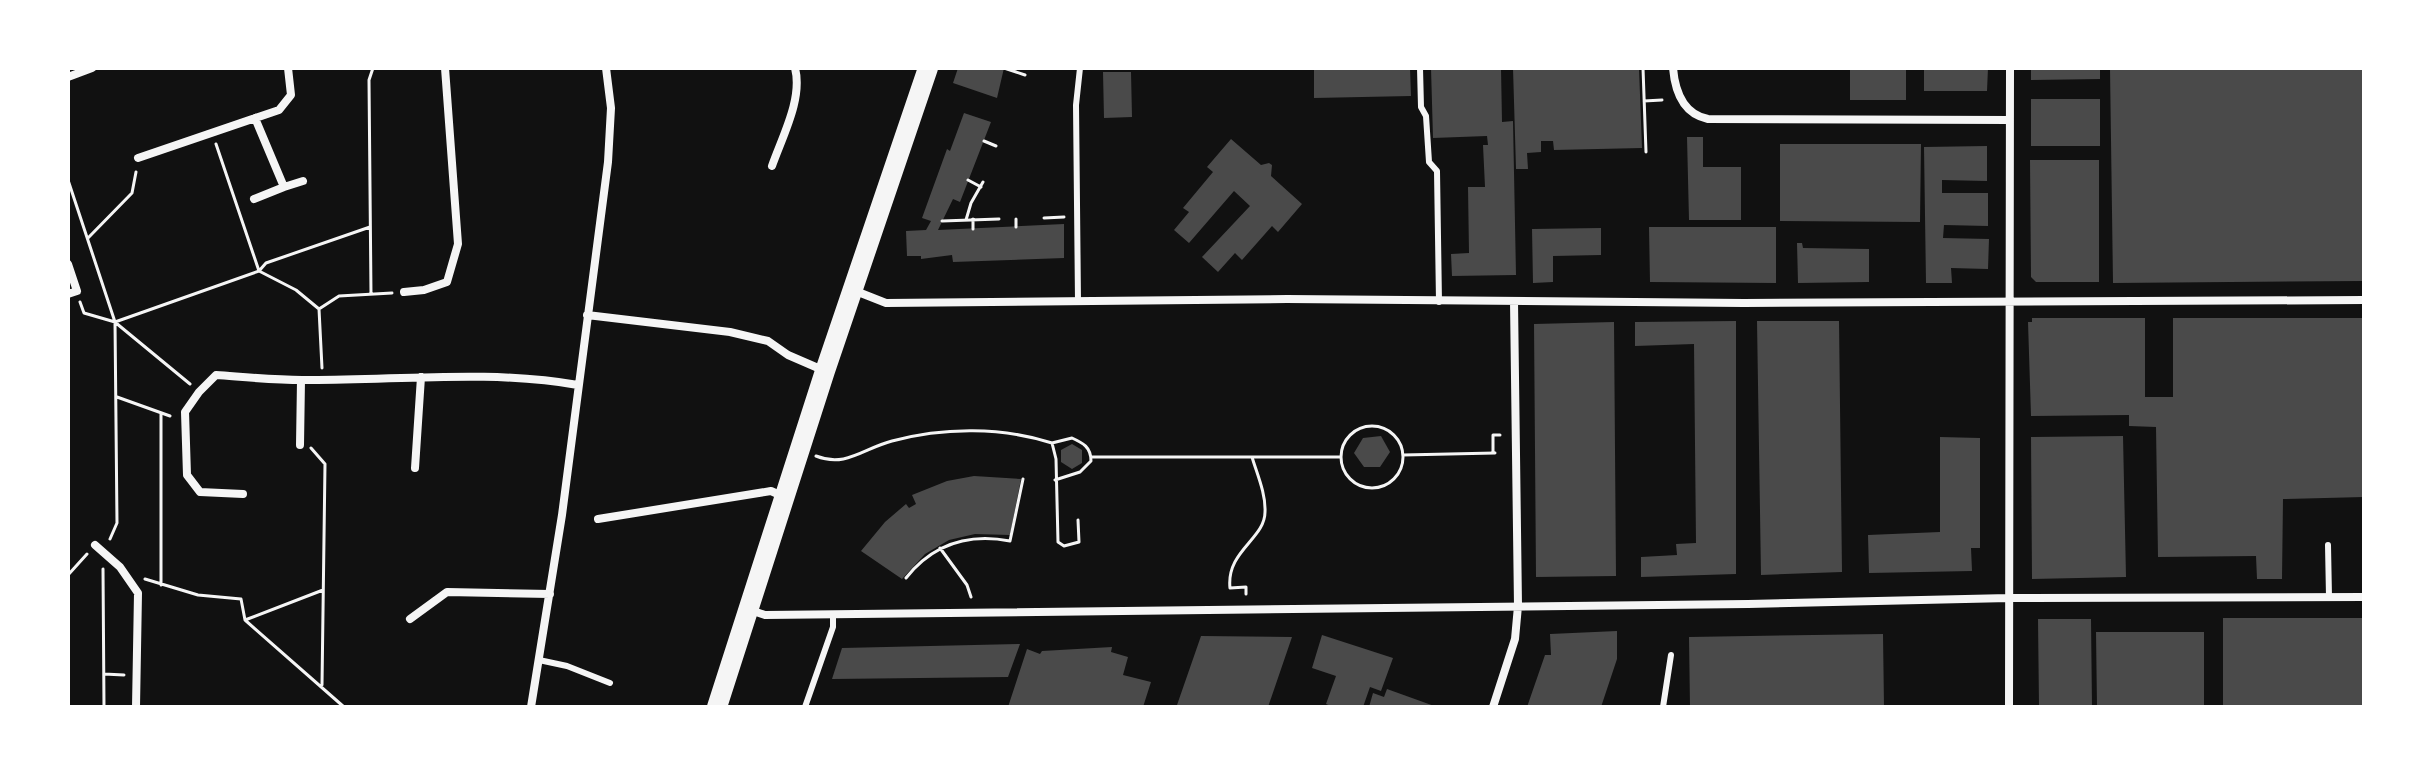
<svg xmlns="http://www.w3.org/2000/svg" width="2432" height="775" font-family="'Sofia Sans Condensed',sans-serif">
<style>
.building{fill:#4a4a4a}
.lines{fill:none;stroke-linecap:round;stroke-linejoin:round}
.path{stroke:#f5f5f5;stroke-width:3}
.service{stroke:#f5f5f5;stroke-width:6}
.minor{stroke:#f5f5f5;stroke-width:8}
.trunk{stroke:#f5f5f5;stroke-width:20}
</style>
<rect width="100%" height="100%" fill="#111"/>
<path class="building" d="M958,68H1004L997,98L953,83Z
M1314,68H1410L1411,96L1314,98Z
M1431,68H1501L1502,122L1513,121L1516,275L1452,276L1451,254L1469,253L1468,187H1485L1483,145H1488L1487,136L1433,138Z
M1513,68H1639L1642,148L1554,150L1553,141H1541V152L1527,153L1528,169H1516Z
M1850,68H1906V100H1850Z
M1924,68H1988L1987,91H1924Z
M2031,68H2100V79L2031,80Z
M2110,68H2364V281L2113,283Z
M1103,72H1131L1132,117L1104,118Z
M2031,99H2100V146H2031Z
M964,113L991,122L960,202L953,199L938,230L1064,224V258L953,262L952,255L921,259V256H907L906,231L926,230L931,221L922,218L947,149L950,151Z
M1687,137H1703V167H1741V220H1689Z
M1231,139L1261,165L1269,163L1272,165L1271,176L1302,204L1278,232L1272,226L1242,260L1235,253L1218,272L1202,257L1250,206L1234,191L1189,243L1174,230L1189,212L1183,208L1213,172L1207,167Z
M1780,144H1921L1920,222L1780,221Z
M1987,146V181L1942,180V193H1988V226L1944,225L1943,238L1989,239L1988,269L1951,268L1952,283H1926L1924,147Z
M2030,160H2099V282H2036L2031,277Z
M1649,227H1776V283L1650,282Z
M1601,228V255L1553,256V282L1533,283L1532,229Z
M1797,243H1802L1803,248L1869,249V282L1798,283Z
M2032,318H2145V397H2173V318H2364V497L2283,499L2282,579H2257L2256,556L2158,557L2156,427L2129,426V415L2031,416L2028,322H2032Z
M1736,321V574L1641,577V557L1677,555L1676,544L1696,543L1694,344L1635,346V322Z
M1757,321H1839L1842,572L1761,575Z
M1614,322L1616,576L1536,577L1534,324Z
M1381,436L1390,452L1380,467H1364L1354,453L1363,438Z
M2123,436L2126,577L2032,579L2031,437Z
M1940,437L1980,438V548H1971L1972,571L1869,573L1868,535L1940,532Z
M1072,444L1082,450V463L1072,469L1061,462V450Z
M974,476L1021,479L1010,535L975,534L949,540L925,554L902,579L861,551L885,522L906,504L909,508L916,504L912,495L947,481Z
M2223,618H2364V707H2223Z
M2038,619H2091L2092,707H2039Z
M1617,631V659L1601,707H1527L1545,655H1551L1550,634Z
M2096,632H2204V707H2097Z
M1883,634L1884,707H1690L1689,637Z
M1322,635L1393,658L1381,691L1370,687L1363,707H1333L1326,704L1336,676L1312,668Z
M1201,636L1292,637L1268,707L1177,705Z
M1020,644L1008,677L832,679L842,648Z
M1112,647L1111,652L1128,657L1123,675L1151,682L1143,707H1008L1027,649L1040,654L1042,651Z
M1387,689L1437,707H1369L1373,693L1384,697Z"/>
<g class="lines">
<path class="path" d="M1004,68L1025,75
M1643,68L1646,152
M1644,101L1662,100
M984,141L996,146
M216,144L259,271L296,290L319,309
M68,180L115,322L117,523L110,539
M968,180L981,187
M1044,218L1064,217
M1016,219V227
M966,220L971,203L983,182
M942,221L999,219
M973,229V219
M88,238L132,193L136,172
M371,294L369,80L373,68
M80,302L84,313L115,322L259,271L266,263L370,227
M116,323L190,384
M322,368L319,309L339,296L392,293
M117,397L170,416
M161,413V585
M1341 457a31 31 0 1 1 62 0a31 31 0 1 1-62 0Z
M1052,443L1072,438C1083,443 1091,447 1091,461L1080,472L1055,480
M311,448L325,464L322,685
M1493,453V435H1500
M1403,455L1495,453
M816,456C846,468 864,448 892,441C944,427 1002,427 1052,443L1056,459L1058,542L1064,546L1079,542L1078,520
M1091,457H1341
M940,548L967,585L971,597
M103,569L104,707
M68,575L87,554
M906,578C933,544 968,533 1010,541L1023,479
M145,579L198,595L241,599L245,620
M323,590L245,620L344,707
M1246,594V587L1230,588C1226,551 1265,539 1265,512C1266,494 1257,474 1252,457
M104,674L124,675"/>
<path class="service" d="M1420,68L1421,107L1426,116L1429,162L1437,171L1439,302
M1078,301L1076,105L1080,68
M2328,545L2329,597
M539,660L567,666L610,683
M805,707L833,627V614
M1663,707L1671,655"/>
<path class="minor" d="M1673,68C1675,91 1683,114 1708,119L2010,120
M68,77L92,68
M138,158L279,110L291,95L288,68
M772,166C782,137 803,99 795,68
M284,187L303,181
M254,199L284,187L255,118
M68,264L77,291L68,294
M853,290L886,303L1287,299L1744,303L2364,300
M404,292L424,290L447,282L458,244L445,68
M587,315L730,332L768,341L788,355L825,371
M300,445L301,380
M415,468L421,377
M243,494L200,492L187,475L185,412L199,392L216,375C244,377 273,380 302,380C393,381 487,369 578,385
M598,519L771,491L782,496
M95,545L120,567L138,593L136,707
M750,610L765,615L1748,604L2009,598L2364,597
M410,619L447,592L550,594
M531,707L562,515L608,162L611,108L606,68
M1493,707L1515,639L1518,606L1514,301
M2009,707L2010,68"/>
<path class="trunk" d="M717,707L825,371L928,68"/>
</g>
<rect width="2432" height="775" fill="none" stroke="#ffffff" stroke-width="140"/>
</svg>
